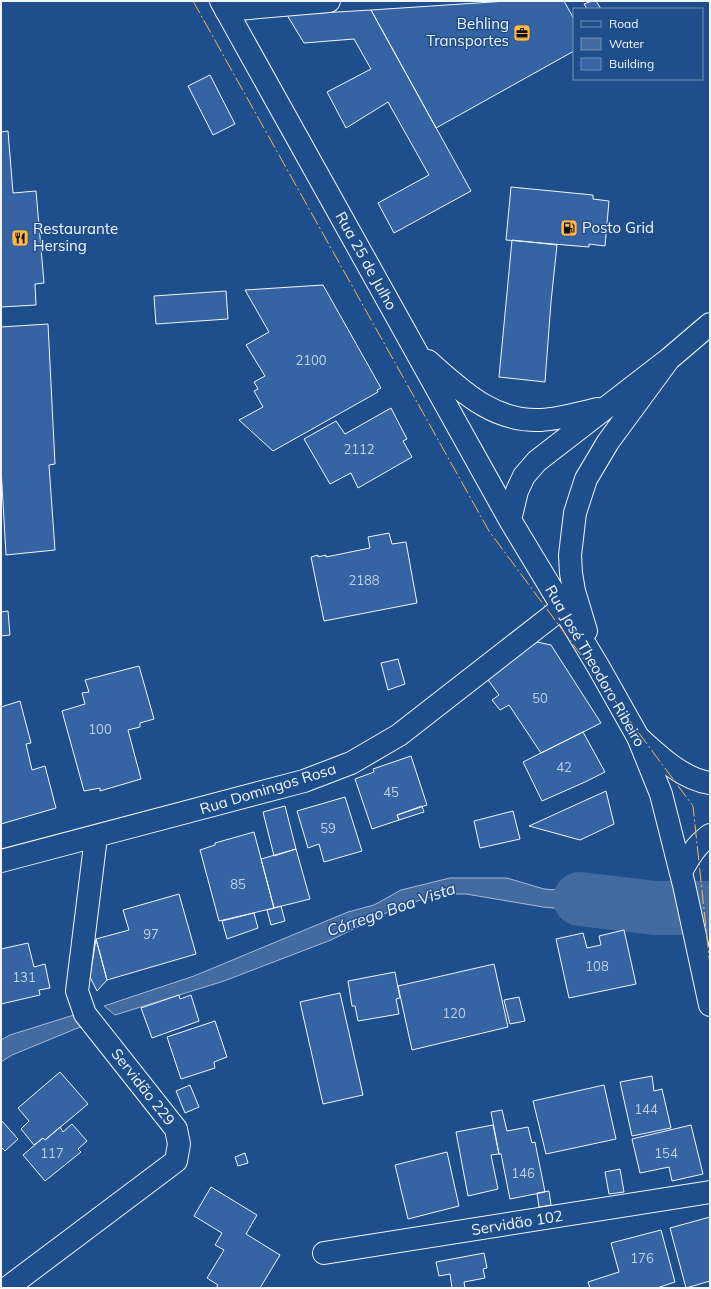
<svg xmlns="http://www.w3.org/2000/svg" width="711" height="1289" font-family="Mulish,sans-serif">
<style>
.water{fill:#446ba0;stroke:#a8bbd7}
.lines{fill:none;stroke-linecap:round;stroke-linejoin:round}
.river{stroke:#446ba0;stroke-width:54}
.building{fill:#3563a3;stroke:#f2f6ff}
.minor-casing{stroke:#f2f6ff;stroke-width:24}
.tertiary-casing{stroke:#f2f6ff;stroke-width:24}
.secondary-casing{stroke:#f2f6ff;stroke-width:24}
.minor{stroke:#1f4e8c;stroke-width:22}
.tertiary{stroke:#1f4e8c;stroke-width:22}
.secondary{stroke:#1f4e8c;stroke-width:22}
.power{stroke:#ffb74d;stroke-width:1;stroke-dasharray:14 3 2 3;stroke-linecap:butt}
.labels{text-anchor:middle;stroke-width:3;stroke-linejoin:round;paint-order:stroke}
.number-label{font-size:13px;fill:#c3d1e8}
.poi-label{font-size:15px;fill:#f2f6ff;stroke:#1f4e8c;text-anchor:start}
.street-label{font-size:15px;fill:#f2f6ff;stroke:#1f4e8c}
.water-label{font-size:16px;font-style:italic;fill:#f2f6ff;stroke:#1f4e8c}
</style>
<rect width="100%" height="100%" fill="#1f4e8c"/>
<path class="water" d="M450,878H507L544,889L653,897L657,918L543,907L466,894H448L427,898L396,908L331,940L224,981L115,1015L104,1006L194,976L348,912L374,905L401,890Z
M77,1014L85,1025L12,1055L1,1062V1040L10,1035Z"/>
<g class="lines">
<path class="river" d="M580,899L655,908H710"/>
</g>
<path class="building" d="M507,1H564L574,19V51L436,128L371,10Z
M592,1H596L601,9H587L584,4Z
M371,10L471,191L394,233L378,203L429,175L388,102L346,128L327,92L371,69L354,39L304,43L287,15Z
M210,75L235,124L213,135L188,86Z
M8,131L13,193L36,191L44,283L35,284L36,305L1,307V132Z
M511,187L593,195V199L609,201L605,246L589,244V247L506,240Z
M512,240L557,245L551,302L545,382L499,377Z
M323,285L381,388L377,390L378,392L273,451L239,420L263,407L254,391L258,389L254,382L265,376L246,345L269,332L245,290Z
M226,291L228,319L156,324L154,296Z
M48,324L55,464L49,465L55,550L6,555L1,468V327Z
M391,408L407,439L403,441L412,457L358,488L351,473L330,484L304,439L336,421L345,434Z
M389,533L392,544L406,542L417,603L324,621L311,557L318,555V557L326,555V557L370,548L368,537Z
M8,611L10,635L1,636V612Z
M537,642L551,645L601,723L541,753L509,705L500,710L492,700L499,695L486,677Z
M398,659L405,684L388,690L381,663Z
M139,666L154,719L140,723V727L128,730L141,779L100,791V788L84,791L62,711L85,704L82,693L89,692L85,680Z
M20,701L31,743L26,744L32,770L45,766L56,808L1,824V707Z
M583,732L605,772L585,782L542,801L523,762Z
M411,756L427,805L397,815L399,820L372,829L355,779L374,772L373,769Z
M606,791L614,824L580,840L529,826Z
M345,797L362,851L324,862L319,844L308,848L297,811Z
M285,806L296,849L274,856L263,812Z
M422,806L424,812L399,820L397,815Z
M513,811L520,839L480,848L474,821Z
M254,832L274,908L219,921L200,850L215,845V843Z
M296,849L310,899L274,908L261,859Z
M179,894L196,954L107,980L96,939L129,930L123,910Z
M281,906L285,921L271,925L267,910Z
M254,913L258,928L227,939L222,921Z
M624,930L636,984L569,998L556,939L583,933L587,948L601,945L599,936Z
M96,939L107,980L97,991L90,977Z
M28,943L34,967L45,964L50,988L39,990L40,995L1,1004V949Z
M494,964L508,1027L412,1050L398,986Z
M395,972L400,998L396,999L399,1014L358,1021L355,1006H352L348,981Z
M340,993L363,1095L323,1104L300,1002Z
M179,995L180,999L191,995L199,1021L152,1038L141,1008Z
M519,997L525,1021L510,1024L504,1000Z
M215,1021L227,1057L214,1062L215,1068L181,1079L167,1037Z
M60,1072L88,1104L45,1140L43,1138L34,1145L21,1129L29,1121L18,1108Z
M652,1076L654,1091L662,1089L671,1128L632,1136L620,1082Z
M190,1085L199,1107L185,1113L176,1091Z
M604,1085L616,1139L546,1154L533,1101Z
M502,1110L507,1131L528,1127L532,1143L535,1142L545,1192L510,1199L501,1154H499L491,1112Z
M1,1120L18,1139L5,1151L1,1147Z
M72,1124L87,1141L78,1149L81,1152L45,1181L23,1155L43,1138L45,1140L60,1127L63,1132Z
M493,1125L499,1154L491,1155L498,1189L468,1196L456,1132Z
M691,1125L703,1174L672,1181L669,1167L640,1173L632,1139Z
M447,1152L459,1206L408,1219L395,1165Z
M245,1153L248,1163L238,1166L235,1157Z
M620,1169L624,1192L609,1194L605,1172Z
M211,1187L257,1215L246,1234L280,1255L260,1288H216L218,1285L207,1278L224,1250L215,1245L222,1233L194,1216Z
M549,1191L551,1205L539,1207L537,1193Z
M710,1217V1281L686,1288L670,1228Z
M661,1230L675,1282L657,1288H590L588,1282L619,1272L611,1243Z
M484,1253L487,1268L483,1269L485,1278L464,1282L465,1288H452L450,1274L439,1276L436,1262Z"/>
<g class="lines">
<defs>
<path id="minor" d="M226,10L329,1
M1,861L304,781L351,763L399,735L562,608
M324,1253L710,1192
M7,1288L176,1161L179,1144L176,1129L85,1014L77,991L96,837"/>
<path id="tertiary" d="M638,737C658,755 682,779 710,783
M681,872C689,857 696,845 710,835"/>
<path id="secondary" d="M221,1L510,520L598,666L638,737L661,794L684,885L710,1005
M428,361C462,391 493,422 541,420C560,419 580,413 598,409
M510,520L517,491L524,476L537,461L669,359L710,324
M586,631L574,591L571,573L570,555L575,513L586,479L608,442L669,359"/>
</defs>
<use href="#minor" class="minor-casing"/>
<use href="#tertiary" class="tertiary-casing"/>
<use href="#secondary" class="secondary-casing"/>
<use href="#minor" class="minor"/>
<use href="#tertiary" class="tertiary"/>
<use href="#secondary" class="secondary"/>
<path class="power" d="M193,1L489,531L693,806L710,966"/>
</g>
<defs>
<symbol id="office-square" viewBox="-11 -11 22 22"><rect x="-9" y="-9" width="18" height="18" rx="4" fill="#ffb74d" stroke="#1f4e8c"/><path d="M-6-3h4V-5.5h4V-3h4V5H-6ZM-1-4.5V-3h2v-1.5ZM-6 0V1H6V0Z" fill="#111"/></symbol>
<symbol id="fuel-square" viewBox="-11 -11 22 22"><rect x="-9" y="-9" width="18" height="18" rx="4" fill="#ffb74d" stroke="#1f4e8c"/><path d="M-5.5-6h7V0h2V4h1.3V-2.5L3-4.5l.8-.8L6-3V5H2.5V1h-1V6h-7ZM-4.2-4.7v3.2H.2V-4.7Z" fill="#111"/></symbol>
<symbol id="restaurant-square" viewBox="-11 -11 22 22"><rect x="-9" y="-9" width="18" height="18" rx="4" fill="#ffb74d" stroke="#1f4e8c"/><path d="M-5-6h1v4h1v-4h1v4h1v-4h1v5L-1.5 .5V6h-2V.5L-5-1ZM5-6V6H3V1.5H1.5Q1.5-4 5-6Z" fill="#111"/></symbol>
</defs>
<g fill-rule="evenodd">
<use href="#office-square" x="512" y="23" width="20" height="20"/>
<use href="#fuel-square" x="559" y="218" width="20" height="20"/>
<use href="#restaurant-square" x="10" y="228" width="20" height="20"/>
</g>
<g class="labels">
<g class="number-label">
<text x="311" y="365">2100</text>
<text x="359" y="454">2112</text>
<text x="364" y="585">2188</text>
<text x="540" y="703">50</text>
<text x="100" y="734">100</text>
<text x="564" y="772">42</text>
<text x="391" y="797">45</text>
<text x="328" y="833">59</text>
<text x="238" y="889">85</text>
<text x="151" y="939">97</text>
<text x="597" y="971">108</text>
<text x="24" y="982">131</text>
<text x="454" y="1018">120</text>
<text x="646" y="1114">144</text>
<text x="52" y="1158">117</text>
<text x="666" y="1158">154</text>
<text x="523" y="1178">146</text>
<text x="642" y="1263">176</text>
</g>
<g class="poi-label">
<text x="509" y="29" text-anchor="end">Behling<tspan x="509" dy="17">Transportes</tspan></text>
<text x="582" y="233">Posto Grid</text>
<text x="33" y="234">Restaurante<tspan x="33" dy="17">Hersing</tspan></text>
</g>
<g class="street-label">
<text transform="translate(366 261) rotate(61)" y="5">Rua 25 de Julho</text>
<text transform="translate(595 666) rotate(60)" y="5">Rua José Theodoro Ribeiro</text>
<text transform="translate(268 789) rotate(-17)" y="5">Rua Domingos Rosa</text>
<text transform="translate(143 1087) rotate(52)" y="5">Servidão 229</text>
<text transform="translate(517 1223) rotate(-9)" y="5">Servidão 102</text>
</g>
<g class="water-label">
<text transform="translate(391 909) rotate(-19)" y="6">Córrego Boa Vista</text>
</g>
</g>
<rect width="711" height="1289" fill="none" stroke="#f2f6ff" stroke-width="4"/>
<rect x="573" y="8" width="130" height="72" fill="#1f4e8c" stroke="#7391ba"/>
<rect x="581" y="21" width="20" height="6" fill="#1f4e8c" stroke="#7391ba"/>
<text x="609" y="28" font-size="12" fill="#f2f6ff">Road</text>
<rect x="581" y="38" width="20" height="12" fill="#446ba0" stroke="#7391ba"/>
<text x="609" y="48" font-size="12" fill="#f2f6ff">Water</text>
<rect x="581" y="58" width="20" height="12" fill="#3563a3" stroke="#7391ba"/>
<text x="609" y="68" font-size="12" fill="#f2f6ff">Building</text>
</svg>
